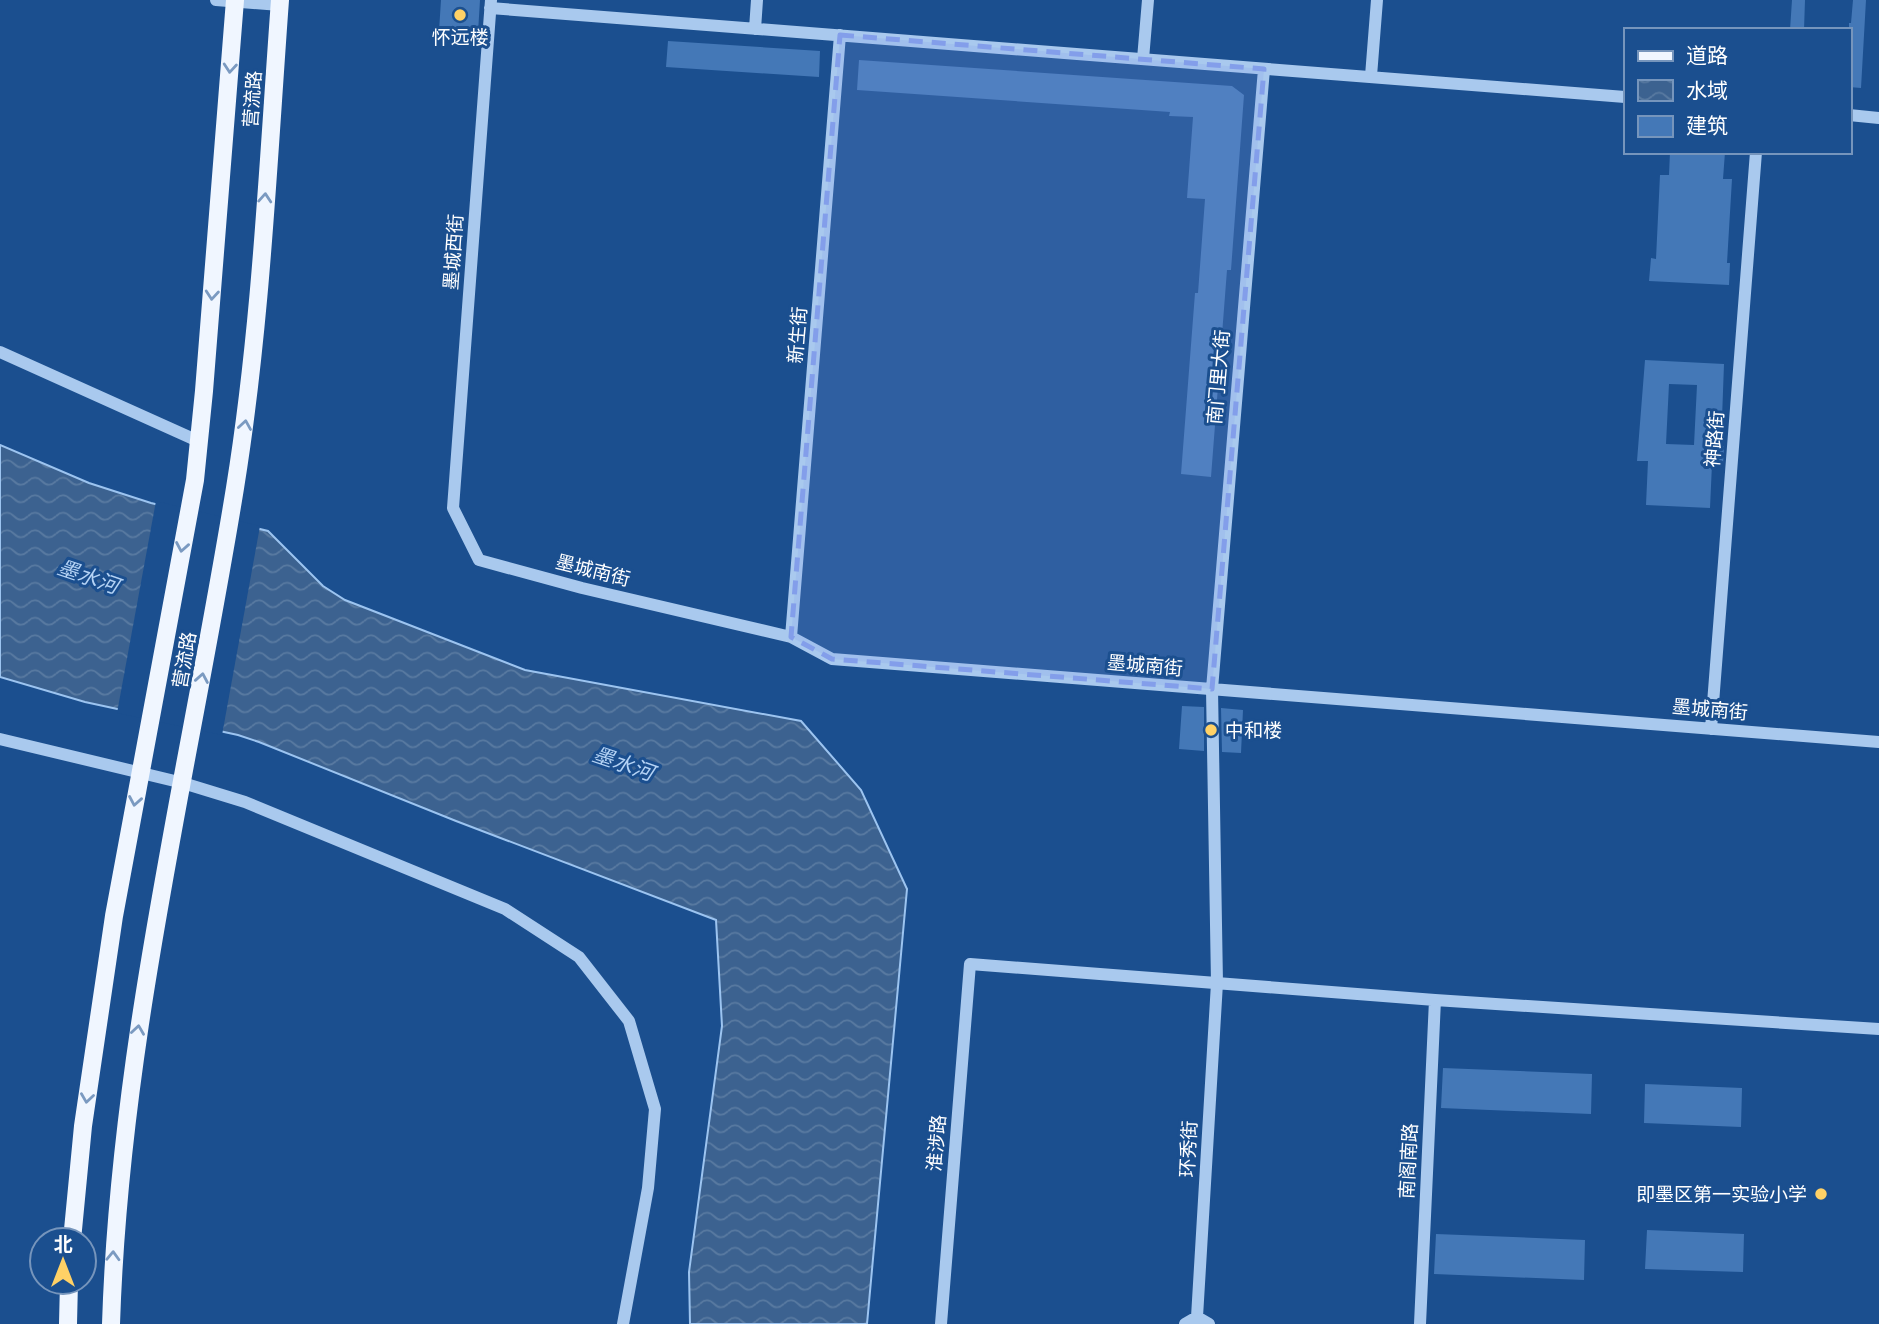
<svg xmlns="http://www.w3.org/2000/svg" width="1879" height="1324" font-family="'Work Sans','Noto Sans SC',sans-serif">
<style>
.water{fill:url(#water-waves);stroke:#9cc4f0;stroke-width:2}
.pier{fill:#1b4f8f}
.building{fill:#4478b7;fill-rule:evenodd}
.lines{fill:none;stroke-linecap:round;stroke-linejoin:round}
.minor{stroke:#a9c9ee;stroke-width:12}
.major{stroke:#f0f6ff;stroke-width:18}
.oneway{stroke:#7b9ac1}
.marked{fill:#839eea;fill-opacity:0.2;stroke:#839eea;stroke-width:5;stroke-dasharray:14 9;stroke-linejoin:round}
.poi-dot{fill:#ffd166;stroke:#1b4f8f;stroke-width:2.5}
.labels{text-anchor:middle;stroke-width:6;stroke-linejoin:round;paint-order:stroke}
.poi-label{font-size:19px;fill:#fff;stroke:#1b4f8f}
.street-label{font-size:19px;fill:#fff;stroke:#1b4f8f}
.water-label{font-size:21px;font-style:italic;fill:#b5d3f5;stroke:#1b4f8f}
</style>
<defs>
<pattern id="water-waves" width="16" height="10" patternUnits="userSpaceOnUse" patternTransform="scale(1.75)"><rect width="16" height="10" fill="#3c6290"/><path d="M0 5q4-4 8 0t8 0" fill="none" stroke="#597aa1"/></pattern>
</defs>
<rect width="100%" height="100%" fill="#1b4f8f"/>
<path class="water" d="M0,445L89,483L151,503L268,531L323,586L345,600L525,670L801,721L861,790L907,889L867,1324H690L689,1272L722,1026L716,920L456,821L259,742L238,735L85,702L0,677Z"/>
<path class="pier" d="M156,501L260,526L222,735L117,713Z"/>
<path class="building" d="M441,0H480L478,33L439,31Z
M1792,0H1805L1804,30H1790Z
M1853,0H1866L1861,88L1849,87V23H1851Z
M668,41L820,51L819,77L666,67Z
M859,60L1232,86L1244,95L1231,270H1227L1211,477L1181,474L1195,293H1198L1205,199L1187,198L1193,117L1169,116L1170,112L857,90Z
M1670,152H1725L1723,179H1732L1727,263H1730L1729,285L1649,281L1651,258L1656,259L1660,175H1669Z
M1645,360L1724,364L1721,446H1724L1723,464H1712L1710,508L1646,505L1648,461H1637ZM1669,384L1697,385L1694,445L1666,444Z
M1182,706L1204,707V751L1179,749Z
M1221,708L1243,710L1241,753L1222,752Z
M1443,1068L1592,1074L1591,1114L1441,1108Z
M1645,1084L1742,1088L1741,1127L1644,1123Z
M1647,1230L1744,1234L1743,1272L1645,1269Z
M1436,1234L1585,1240L1584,1280L1434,1274Z"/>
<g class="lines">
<path class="minor" d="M216,0L280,5
M491,0L453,508L479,560L582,588L791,637L832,659L1879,742
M490,8L1625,97
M755,29L757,0
M1143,59L1148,0
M1371,76L1377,0
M1849,115L1879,118
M0,352L198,441
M791,637L840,35
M1711,729L1756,152
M0,739L183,783L245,802L505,909L579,957L629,1021L655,1109L648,1188L623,1324
M1197,1317L1217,983L1212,689L1264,69
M941,1324L970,964L1435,1000L1879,1029
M1185,1324L1197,1317L1209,1324
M1420,1324L1435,1000"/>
<path class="major" d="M72,1240L83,1126L114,916L195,480L204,391L235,0
M68,1324L69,1282
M111,1324C120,1041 190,766 235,488C261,327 268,163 280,0"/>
</g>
<defs><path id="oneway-chevron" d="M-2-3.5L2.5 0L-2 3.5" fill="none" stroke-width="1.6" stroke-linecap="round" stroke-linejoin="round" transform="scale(1.75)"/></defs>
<g class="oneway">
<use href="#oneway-chevron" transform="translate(230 68) rotate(95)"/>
<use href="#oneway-chevron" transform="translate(265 198) rotate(-86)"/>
<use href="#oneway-chevron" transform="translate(212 295) rotate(95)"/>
<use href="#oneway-chevron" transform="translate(245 425) rotate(-81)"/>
<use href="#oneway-chevron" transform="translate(182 547) rotate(100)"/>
<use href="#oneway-chevron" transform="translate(202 678) rotate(-80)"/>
<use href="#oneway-chevron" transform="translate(135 801) rotate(100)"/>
<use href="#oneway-chevron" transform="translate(138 1030) rotate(-82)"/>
<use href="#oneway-chevron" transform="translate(87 1098) rotate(98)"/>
<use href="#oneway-chevron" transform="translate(113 1256) rotate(-88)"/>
</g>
<path class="marked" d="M840,35L1264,69L1212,689L832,659L791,637Z"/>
<g class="poi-dot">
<circle cx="460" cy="15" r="7"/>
<circle cx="1211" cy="730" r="7"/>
<circle cx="1821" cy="1194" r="7"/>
</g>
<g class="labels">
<g class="poi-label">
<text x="460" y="44">怀远楼</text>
<text x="1225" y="737" text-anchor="start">中和楼</text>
<text x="1807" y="1201" text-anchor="end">即墨区第一实验小学</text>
</g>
<g class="street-label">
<text transform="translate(252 99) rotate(-86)" y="7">营流路</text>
<text transform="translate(453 252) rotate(-86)" y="7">墨城西街</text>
<text transform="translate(797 335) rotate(-85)" y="7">新生街</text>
<text transform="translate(1218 377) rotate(-85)" y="7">南门里大街</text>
<text transform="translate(1714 439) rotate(-85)" y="7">神路街</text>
<text transform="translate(593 570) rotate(14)" y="7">墨城南街</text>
<text transform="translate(184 660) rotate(-80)" y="7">营流路</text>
<text transform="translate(1145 665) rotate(5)" y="7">墨城南街</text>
<text transform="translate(1710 709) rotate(5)" y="7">墨城南街</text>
<text transform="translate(936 1143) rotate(-85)" y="7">淮涉路</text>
<text transform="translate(1188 1149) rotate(-87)" y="7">环秀街</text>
<text transform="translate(1408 1161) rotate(-87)" y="7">南阁南路</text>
</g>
<g class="water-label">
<text transform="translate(88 577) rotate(19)" y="7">墨水河</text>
<text transform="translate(623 764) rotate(19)" y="7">墨水河</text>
</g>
</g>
<rect x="1624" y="28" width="228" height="126" fill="#1b4f8f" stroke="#7695bc" stroke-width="2"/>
<rect x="1638" y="51" width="35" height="10" fill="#f0f6ff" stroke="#7695bc" stroke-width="2"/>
<text x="1686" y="63" font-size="21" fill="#ffffff">道路</text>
<rect x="1638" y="80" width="35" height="21" fill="url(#water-waves)" stroke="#7695bc" stroke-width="2"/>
<text x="1686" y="98" font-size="21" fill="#ffffff">水域</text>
<rect x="1638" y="116" width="35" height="21" fill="#4478b7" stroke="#7695bc" stroke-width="2"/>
<text x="1686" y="133" font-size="21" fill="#ffffff">建筑</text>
<g transform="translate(63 1261)"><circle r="33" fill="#1b4f8f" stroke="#7695bc" stroke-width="2"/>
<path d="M0-5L12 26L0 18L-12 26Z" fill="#ffd166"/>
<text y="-10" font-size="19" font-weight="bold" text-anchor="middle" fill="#ffffff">北</text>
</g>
</svg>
